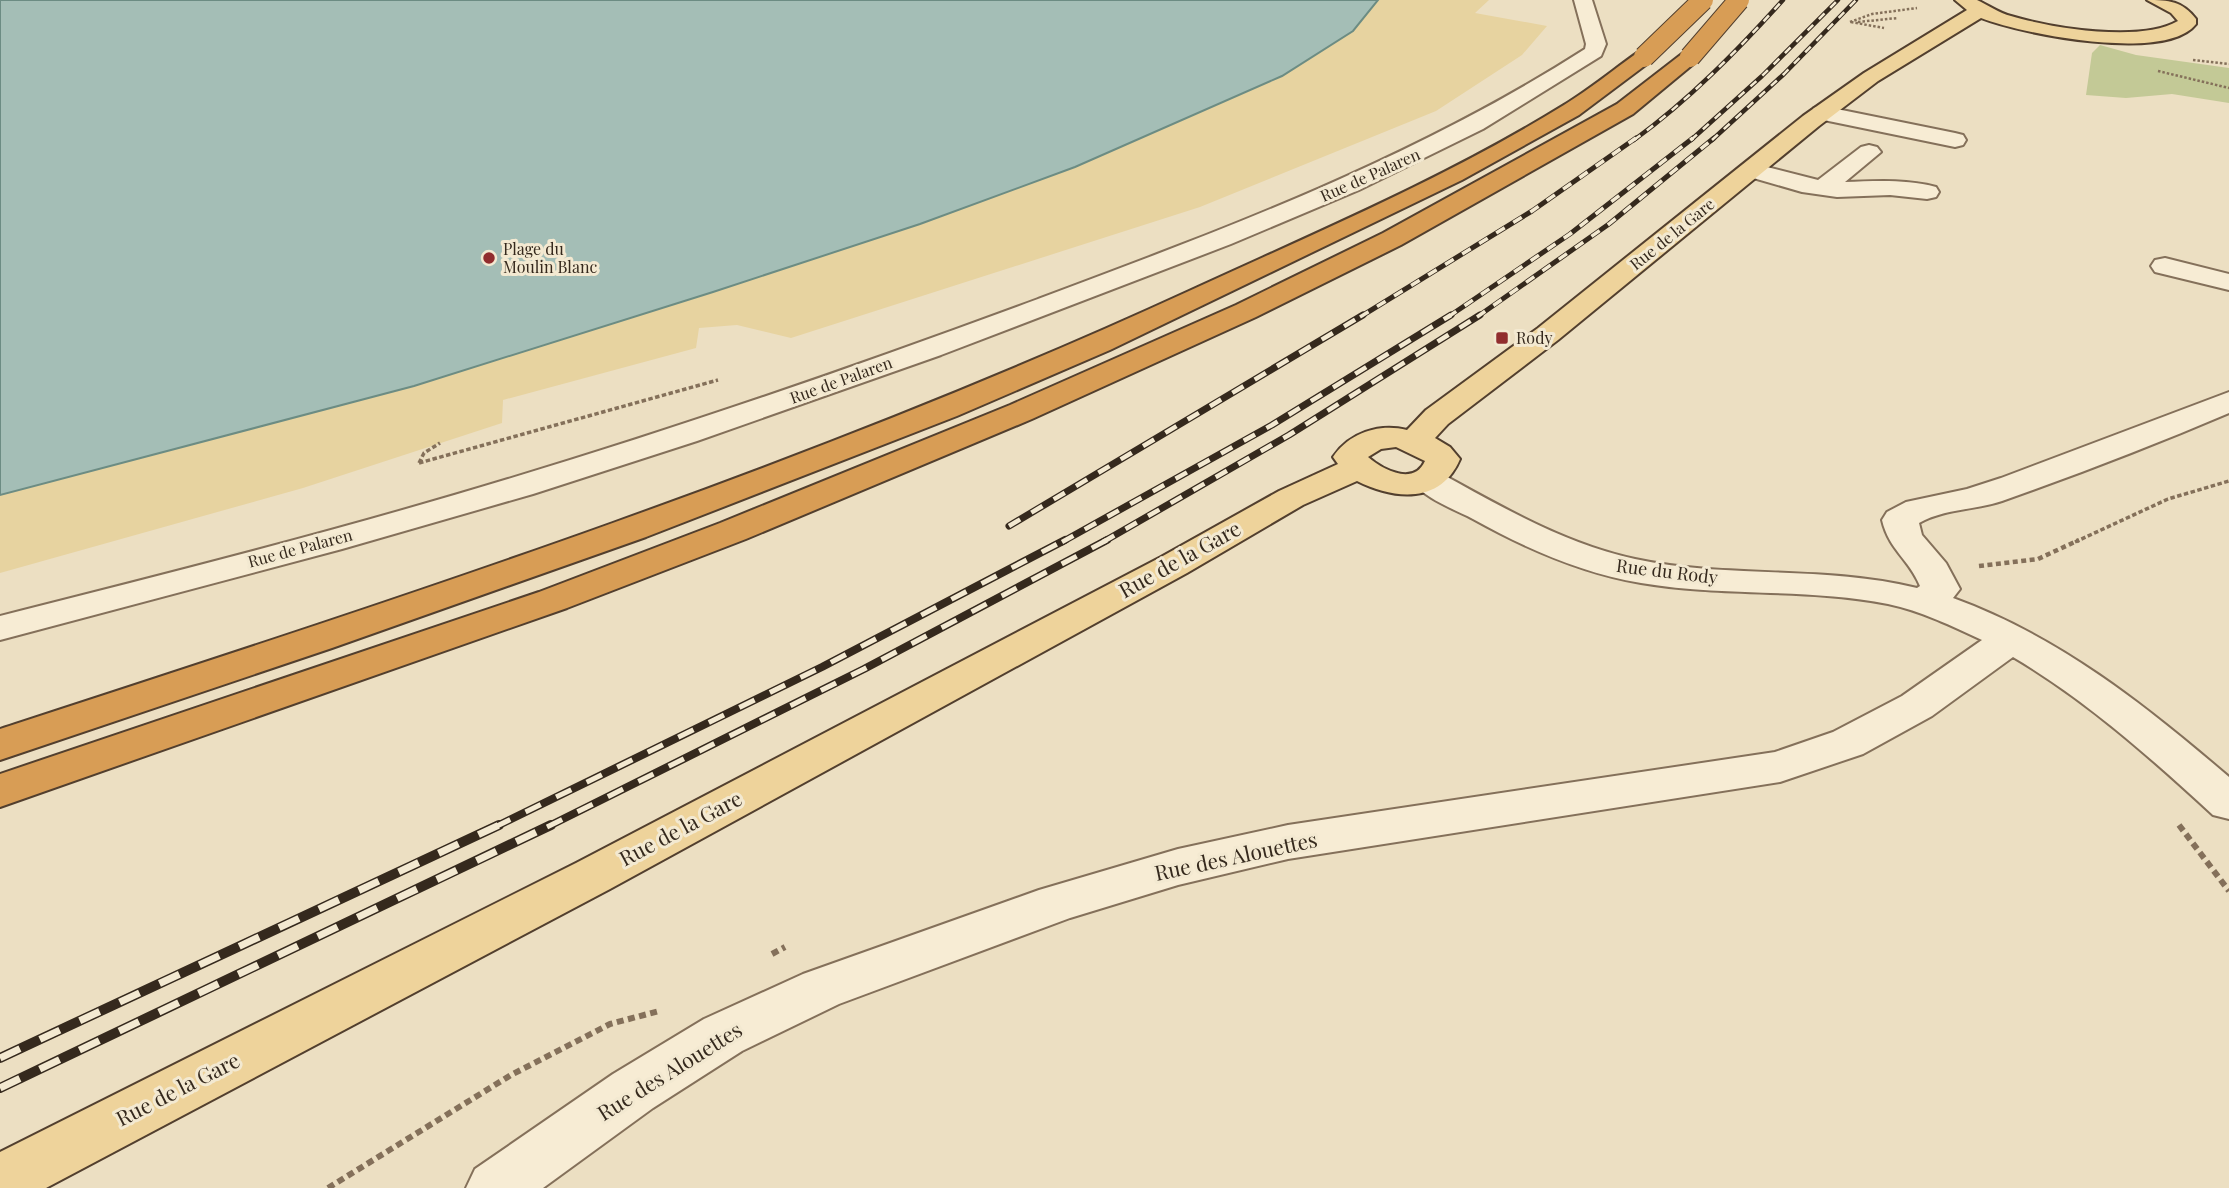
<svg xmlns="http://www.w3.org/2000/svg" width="2229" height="1188" font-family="'Playfair Display',serif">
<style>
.green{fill:#c3c996}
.sand{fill:#e7d3a0}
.water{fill:#a4beb6;stroke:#6c8c83;stroke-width:2}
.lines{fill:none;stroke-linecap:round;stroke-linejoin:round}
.minor-casing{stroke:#84705a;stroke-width:4}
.major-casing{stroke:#523f2e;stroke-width:4}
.highway-casing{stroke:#523f2e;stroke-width:4}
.path-far3{stroke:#84705a;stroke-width:2.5;stroke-dasharray:2.5 2;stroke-linecap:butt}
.path-far2{stroke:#84705a;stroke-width:3.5;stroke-dasharray:4.5 2.5;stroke-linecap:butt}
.path-far1{stroke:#84705a;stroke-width:4.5;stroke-dasharray:5 3.5;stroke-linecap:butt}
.path{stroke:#84705a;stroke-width:6;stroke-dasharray:7 4.5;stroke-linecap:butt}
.minor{fill:#f7ecd4;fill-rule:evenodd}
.major{fill:#eed39b;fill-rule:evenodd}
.highway{fill:#d89d55;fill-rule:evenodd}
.rail-far4-casing{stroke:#35291d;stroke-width:4.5}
.rail-far3-casing{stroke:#35291d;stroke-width:5}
.rail-far2-casing{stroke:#35291d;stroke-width:7}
.rail-far1-casing{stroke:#35291d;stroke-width:8}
.rail-casing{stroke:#35291d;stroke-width:10}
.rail-far4{stroke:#f3e9d1;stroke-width:2.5;stroke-dasharray:8;stroke-linecap:butt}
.rail-far3{stroke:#f3e9d1;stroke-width:3.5;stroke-dasharray:10;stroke-linecap:butt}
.rail-far2{stroke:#f3e9d1;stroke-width:4.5;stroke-dasharray:13;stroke-linecap:butt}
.rail-far1{stroke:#f3e9d1;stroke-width:5;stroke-dasharray:17;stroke-linecap:butt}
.rail{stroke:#f3e9d1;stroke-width:7;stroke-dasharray:22;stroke-linecap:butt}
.highway-bridge-casing{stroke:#523f2e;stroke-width:22;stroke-linecap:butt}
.highway-bridge{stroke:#d89d55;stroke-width:20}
.poi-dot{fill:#912d2e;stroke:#f3e9d1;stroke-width:2.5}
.labels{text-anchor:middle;stroke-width:6;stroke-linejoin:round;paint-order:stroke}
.far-street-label{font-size:16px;fill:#35291d;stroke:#f3e9d1}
.far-poi-label{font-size:16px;fill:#35291d;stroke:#f3e9d1;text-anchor:start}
.street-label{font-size:18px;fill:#35291d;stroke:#f3e9d1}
.near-street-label{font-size:21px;fill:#35291d;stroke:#f3e9d1}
</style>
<rect width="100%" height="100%" fill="#ecdfc2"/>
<path class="green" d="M2100,45L2136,55L2229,68V103L2172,94L2126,98L2086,95L2092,53Z"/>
<path class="sand" d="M1081,0H1489L1475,13L1547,26L1522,55L1436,111L1200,207L791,338L737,325L699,328L696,348L503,400L502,423L303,488L0,573V296Z"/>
<path class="water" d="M0,0H1378L1353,31L1282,76L1075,167L920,224L713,292L414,386L0,495Z"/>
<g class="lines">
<defs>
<path id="minor" d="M1574,0H1592L1606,44L1601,56L1483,129L1359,190L1231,244L941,355L697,441L533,494L342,549L0,640V616C170,573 340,530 508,479C687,425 863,364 1038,299C1228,228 1413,159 1585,49L1586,44Z
M1822,106L1955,133L1963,135L1966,140L1963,145L1955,147L1814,118L1811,113L1814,108Z
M1869,145L1877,147L1881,152L1845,182C1876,181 1906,179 1936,187L1939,192L1936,197L1927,199L1890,195L1837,197L1802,192L1743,175L1739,170L1743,165L1751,163L1818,180L1861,147Z
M2165,258L2229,274V290L2155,272L2151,266L2155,260Z
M2229,392V413C2154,445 2079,474 2002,501C1975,510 1943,509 1919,523L1922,535L1946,563L1960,589L1953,598C2058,636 2145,705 2229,777V819L2213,815C2150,757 2086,700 2013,657L1932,716L1863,754L1780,782L1288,859L1178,885L1070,918L839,1004L742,1051L653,1108L543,1188H466L475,1169L613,1074L704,1019L803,974L1039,890L1178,849L1288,825L1775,752L1833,732L1902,696L1982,640C1952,626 1921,611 1888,604C1807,588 1723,597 1641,583C1581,573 1525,548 1473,519C1454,509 1423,498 1411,480L1416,473L1428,470L1440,473C1502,507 1565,544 1635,559C1728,579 1824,565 1917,588L1920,586C1909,559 1889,550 1882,520L1887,512L1906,502L1967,489L2001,478Z"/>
<path id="major" d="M1955,0C1961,0 1971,0 1977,0C1988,5 1999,13 2011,16C2052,28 2140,43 2178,21L2171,13L2147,0C2169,0 2182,1 2196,19V24C2166,63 2022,34 1981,18L1878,81L1819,126L1558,340L1448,424L1435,438L1450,447L1460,459C1441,504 1395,500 1357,481L1303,505L1187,573L610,889L46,1188H0V1152L576,863L1161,557L1279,491L1338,464L1333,457C1349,433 1379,423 1407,430L1426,410L1538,328L1803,116L1864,73L1967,10ZM1396,447L1425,461C1414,486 1383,470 1368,457L1381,449Z"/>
<path id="highway" d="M1644,51L1651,53L1654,57L1651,61L1579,115L1462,180L1110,350L957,416L646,537L332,648L0,760V729C402,598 804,468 1189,291C1315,233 1446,178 1564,105C1590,89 1613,70 1637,53Z
M1690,51L1697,53L1700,57L1697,61L1633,114L1401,245L1256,317L1032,419L746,539L567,608L0,807V774L539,592L720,523L1010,405L1236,305L1383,233L1617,104L1683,53Z"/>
</defs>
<use href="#minor" class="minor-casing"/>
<use href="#major" class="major-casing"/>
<use href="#highway" class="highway-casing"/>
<path class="path-far3" d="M1850,22L1872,14L1917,8
M1851,22L1884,28
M1858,22L1898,18
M2193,60L2229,64
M2158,71L2229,88"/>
<path class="path-far2" d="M419,463L718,380
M419,463L424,453L440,443
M2075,542L2168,499L2229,481"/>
<path class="path-far1" d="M1979,566L2038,559L2079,540"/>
<path class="path" d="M2179,825L2229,891
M772,954L785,947
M328,1188L511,1075L610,1024L659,1011"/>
<use href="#minor" class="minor"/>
<use href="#major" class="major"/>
<use href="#highway" class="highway"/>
<defs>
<path id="rail-far4" d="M1634,140C1689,100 1737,51 1783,0
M1691,140L1762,76L1838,0
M1712,140L1784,74L1856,0"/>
<path id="rail-far3" d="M1360,317L1532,211L1636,138
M1448,317L1570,234L1693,138
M1477,317L1609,224L1714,138"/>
<path id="rail-far2" d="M1009,526L1363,315
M1062,542L1272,425L1451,315
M1103,542L1289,435L1480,315"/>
<path id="rail-far1" d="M495,827L822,667L1065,540
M547,827L864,669L1107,540"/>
<path id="rail" d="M0,1058L499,825
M0,1088L551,825"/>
</defs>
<use href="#rail-far4" class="rail-far4-casing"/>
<use href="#rail-far3" class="rail-far3-casing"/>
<use href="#rail-far2" class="rail-far2-casing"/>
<use href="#rail-far1" class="rail-far1-casing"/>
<use href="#rail" class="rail-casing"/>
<use href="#rail-far4" class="rail-far4"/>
<use href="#rail-far3" class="rail-far3"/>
<use href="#rail-far2" class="rail-far2"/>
<use href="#rail-far1" class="rail-far1"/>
<use href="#rail" class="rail"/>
<defs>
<path id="highway-bridge" d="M1644,57L1703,0
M1690,57L1739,0"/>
</defs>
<use href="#highway-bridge" class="highway-bridge-casing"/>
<use href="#highway-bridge" class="highway-bridge"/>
</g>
<g class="poi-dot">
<circle cx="489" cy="258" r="7"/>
<rect x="1495" y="331" width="14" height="14" rx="3.5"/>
</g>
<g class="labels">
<g class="far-street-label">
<text transform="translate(1370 175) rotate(-24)" y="6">Rue de Palaren</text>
<text transform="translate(1672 234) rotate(-39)" y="6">Rue de la Gare</text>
<text transform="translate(841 380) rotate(-20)" y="6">Rue de Palaren</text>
<text transform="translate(300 548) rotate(-15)" y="6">Rue de Palaren</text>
</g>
<g class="far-poi-label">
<text x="503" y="255">Plage du<tspan x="503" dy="18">Moulin Blanc</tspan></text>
<text x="1516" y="344">Rody</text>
</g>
<g class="street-label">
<text transform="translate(1667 572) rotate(7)" y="6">Rue du Rody</text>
</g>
<g class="near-street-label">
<text transform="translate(1180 560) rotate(-29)" y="7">Rue de la Gare</text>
<text transform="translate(681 829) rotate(-28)" y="7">Rue de la Gare</text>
<text transform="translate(1236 857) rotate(-12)" y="7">Rue des Alouettes</text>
<text transform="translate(670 1072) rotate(-32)" y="7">Rue des Alouettes</text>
<text transform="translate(178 1090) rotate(-27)" y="7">Rue de la Gare</text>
</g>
</g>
</svg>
